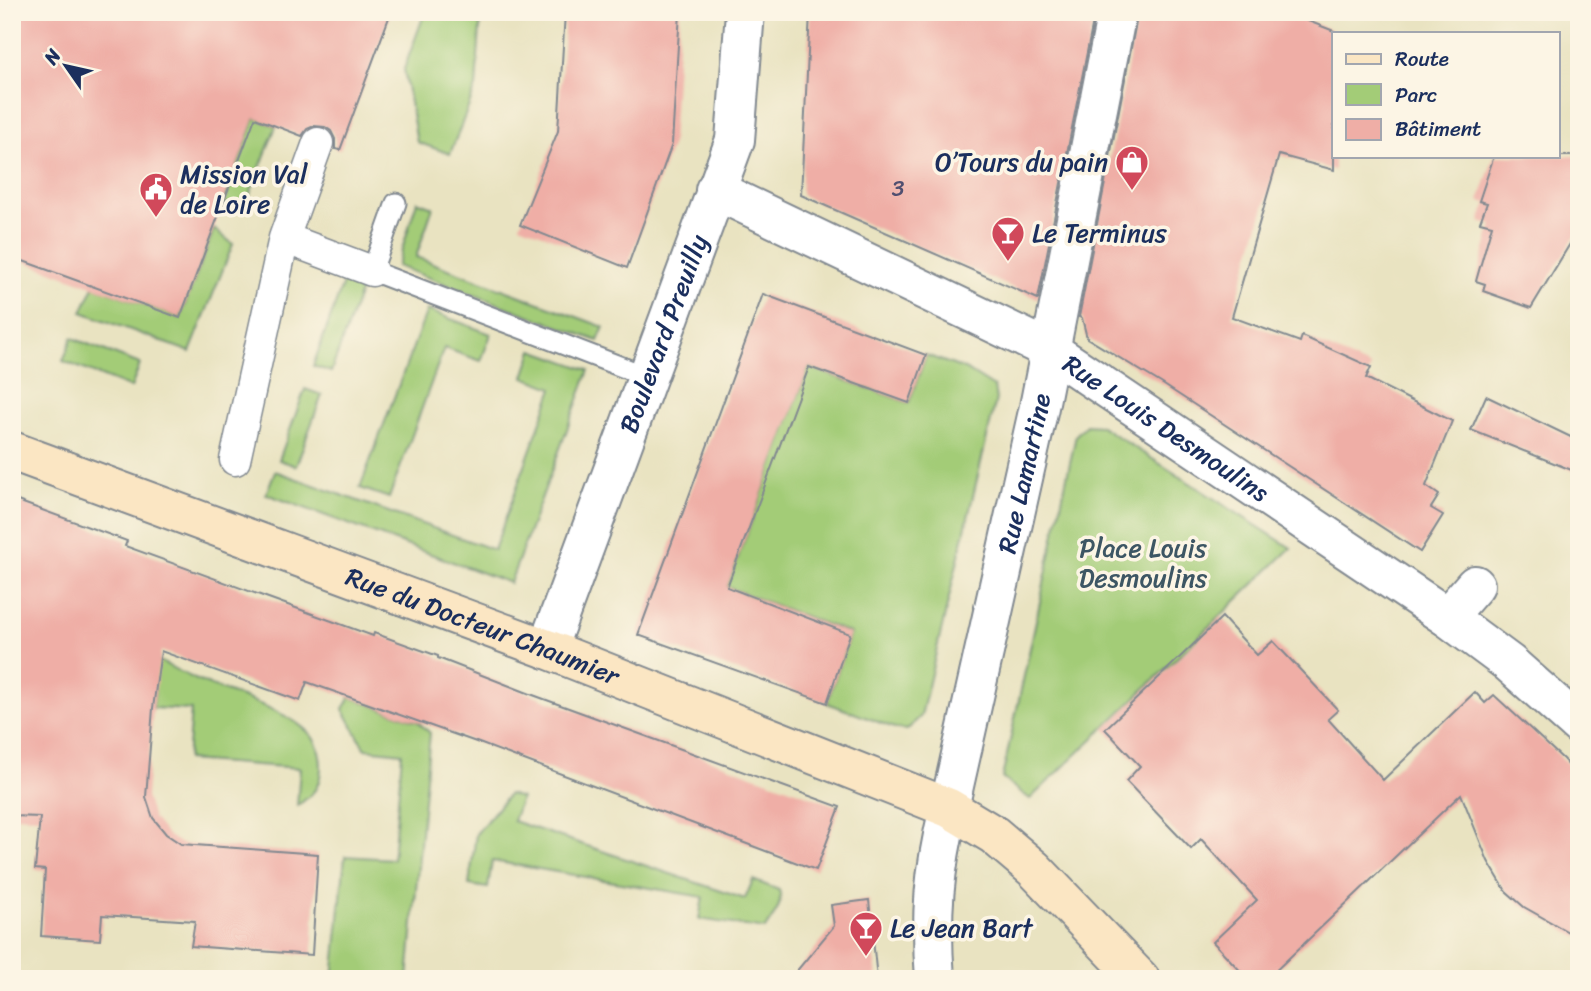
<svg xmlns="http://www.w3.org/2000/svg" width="1591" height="991" font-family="Sriracha,sans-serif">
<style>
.green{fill:#a3cc77;stroke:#5f7e6a;stroke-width:2}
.building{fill:#efaea6}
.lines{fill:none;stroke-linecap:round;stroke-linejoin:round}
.service-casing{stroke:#828990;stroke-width:23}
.pedestrian-casing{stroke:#828990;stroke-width:33}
.minor-casing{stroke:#828990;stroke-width:42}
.tertiary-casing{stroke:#828990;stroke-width:42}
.secondary-casing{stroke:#828990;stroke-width:42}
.service{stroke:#fff;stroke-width:19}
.pedestrian{stroke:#fff;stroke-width:30}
.minor{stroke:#fff;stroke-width:38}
.tertiary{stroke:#fff;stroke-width:38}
.secondary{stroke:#fbe6c3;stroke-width:38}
.labels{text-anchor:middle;stroke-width:7;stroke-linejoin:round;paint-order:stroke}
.number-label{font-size:23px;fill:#504f70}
.poi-label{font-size:26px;fill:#1b2f5e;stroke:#fcf5e5;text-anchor:start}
.street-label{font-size:26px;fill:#1b2f5e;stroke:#fcf5e5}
.park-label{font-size:26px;fill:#3d5664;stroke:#fcf5e5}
</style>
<rect width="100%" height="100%" fill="#fcf5e5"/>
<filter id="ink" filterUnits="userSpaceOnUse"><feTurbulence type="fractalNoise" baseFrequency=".0143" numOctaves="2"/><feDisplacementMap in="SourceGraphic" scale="14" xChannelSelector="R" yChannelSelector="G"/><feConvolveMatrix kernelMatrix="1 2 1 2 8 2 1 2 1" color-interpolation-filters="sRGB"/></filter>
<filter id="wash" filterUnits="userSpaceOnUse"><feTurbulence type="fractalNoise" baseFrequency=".00686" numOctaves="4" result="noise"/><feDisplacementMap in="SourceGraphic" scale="28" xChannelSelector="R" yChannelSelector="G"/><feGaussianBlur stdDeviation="1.57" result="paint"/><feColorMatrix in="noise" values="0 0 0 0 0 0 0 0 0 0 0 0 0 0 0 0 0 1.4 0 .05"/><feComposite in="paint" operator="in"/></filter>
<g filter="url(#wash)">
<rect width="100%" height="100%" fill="#e9e3c1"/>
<path class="green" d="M425,12H481L476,87L450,154L417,142L404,69Z
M255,118L276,126L248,199L223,205Z
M417,201L433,207L416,257L604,327L598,341L397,266Z
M214,229L233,244L190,352L82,312L94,286L180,318Z
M344,280L362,286L331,372L313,366Z
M427,310L491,334L481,361L444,348L389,498L360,488Z
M72,338L140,364L131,388L63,361Z
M533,350L589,370L510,583L266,494L275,471L494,550L553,388L524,377Z
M926,355L967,370L994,387L996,399L921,716L907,730L897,729L827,703L850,633L727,587L809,367L909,403Z
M305,389L322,395L296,466L279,460Z
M1086,425L1101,426L1291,548L1030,799L1002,778L1076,435Z
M121,639C146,654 171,668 197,680C229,694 286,709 309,733C318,742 321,756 321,768C320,789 313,794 297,806L300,768L187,760L191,710L153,708L155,690Z
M350,697L417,721L430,733L408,979H333L345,856L393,859L402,753L365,749L343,709Z
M509,794L521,798L513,821L745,899L753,880L779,890C784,905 773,916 765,929L699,919L703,897L492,861L488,888L469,885L476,834Z"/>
<g id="blocks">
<path class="building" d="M12,12H391L340,150L335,149V139L331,131L325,127L314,126L307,129L302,136L255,118L180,318L12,257Z
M565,12H680L672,144L627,268L520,225L558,131Z
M810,12H1095L1038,299L801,195Z
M1138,12H1285L1334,31V170L1279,155L1232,317L1300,342L1302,336L1371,367L1366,378L1452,421L1426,486L1439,495L1431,508L1443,515L1420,552L1161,383L1087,338L1082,318L1079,317Z
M1494,156H1579V229L1531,308L1483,291L1485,284L1476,281L1492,225L1480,222L1487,203L1479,201Z
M763,294L926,355L909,403L809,367L727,587L850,634L827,703L638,635Z
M1486,396L1579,441V473L1471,430Z
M12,499L127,541L125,546L373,636L374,633L438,656V658L533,695L840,807L816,870L479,743L307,682L300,701L161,651L153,708L146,797L153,818L166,834L181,844L318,854L312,955L191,946L195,921L102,915L100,940L41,936L45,870L35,869L40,817L12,816Z
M1222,617L1257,655L1273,641L1338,710L1328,719L1383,780L1475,692L1485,703L1494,695L1563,759L1579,777V938L1524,907L1506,891L1488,861L1461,794L1267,979H1248L1213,942L1257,900L1201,839L1191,849L1126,781L1140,766L1105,729Z
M869,900L877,979H790L834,926L831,905Z"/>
</g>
</g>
<g filter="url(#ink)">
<use href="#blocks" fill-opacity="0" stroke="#828990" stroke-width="2"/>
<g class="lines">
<defs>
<path id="service" d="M396,203L372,271L648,377"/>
<path id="pedestrian" d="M284,238L372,271
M235,460L284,238L318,143"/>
<g id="minor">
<path id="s1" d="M715,190L1050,350L1447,617L1509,663L1579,725"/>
<path d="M1447,617L1475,585"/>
<path id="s2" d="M949,808L1039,407L1117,12"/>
</g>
<g id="tertiary">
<path id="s3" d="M547,649L735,140L745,12"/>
<path d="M935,979C930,915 934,870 949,808"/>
</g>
<g id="secondary">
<path id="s4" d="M12,451L547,649L949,808L994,835L1034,869L1140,979"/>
</g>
</defs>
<use href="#service" class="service-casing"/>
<use href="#pedestrian" class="pedestrian-casing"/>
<use href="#minor" class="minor-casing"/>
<use href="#tertiary" class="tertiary-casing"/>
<use href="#secondary" class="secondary-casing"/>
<use href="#service" class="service"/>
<use href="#pedestrian" class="pedestrian"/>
<use href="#minor" class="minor"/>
<use href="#tertiary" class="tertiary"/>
<use href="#secondary" class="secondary"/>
</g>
</g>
<defs>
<symbol id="shop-pin" viewBox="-11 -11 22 30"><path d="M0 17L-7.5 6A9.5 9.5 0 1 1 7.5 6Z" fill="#d1495b" stroke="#fcf5e5"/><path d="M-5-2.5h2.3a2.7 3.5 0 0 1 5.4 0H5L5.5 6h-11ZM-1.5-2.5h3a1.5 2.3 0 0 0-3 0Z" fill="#fff"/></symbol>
<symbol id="civic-pin" viewBox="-11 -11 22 30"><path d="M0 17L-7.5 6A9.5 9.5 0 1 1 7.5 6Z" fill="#d1495b" stroke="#fcf5e5"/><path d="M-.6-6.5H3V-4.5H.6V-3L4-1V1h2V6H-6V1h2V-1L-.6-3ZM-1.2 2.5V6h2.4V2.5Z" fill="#fff"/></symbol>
<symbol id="bar-pin" viewBox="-11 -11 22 30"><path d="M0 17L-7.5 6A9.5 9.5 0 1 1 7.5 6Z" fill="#d1495b" stroke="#fcf5e5"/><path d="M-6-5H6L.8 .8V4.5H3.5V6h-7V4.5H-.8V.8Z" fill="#fff"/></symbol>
</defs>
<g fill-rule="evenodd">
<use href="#shop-pin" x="1113" y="143" width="38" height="52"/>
<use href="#civic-pin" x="137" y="170" width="38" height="52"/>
<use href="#bar-pin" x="989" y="214" width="38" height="52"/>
<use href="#bar-pin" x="847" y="909" width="38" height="52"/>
</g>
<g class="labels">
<g class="number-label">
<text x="898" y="196">3</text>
</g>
<g class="poi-label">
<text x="1108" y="171" text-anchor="end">O’Tours du pain</text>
<text x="180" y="183">Mission Val<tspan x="180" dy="30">de Loire</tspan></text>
<text x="1032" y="242">Le Terminus</text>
<text x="890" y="937">Le Jean Bart</text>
</g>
<g class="street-label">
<text dy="9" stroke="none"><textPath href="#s3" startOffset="336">Boulevard Preuilly</textPath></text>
<text dy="9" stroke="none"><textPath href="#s1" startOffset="511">Rue Louis Desmoulins</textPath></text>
<text dy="9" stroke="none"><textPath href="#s2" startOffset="343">Rue Lamartine</textPath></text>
<text dy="9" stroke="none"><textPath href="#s4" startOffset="502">Rue du Docteur Chaumier</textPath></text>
</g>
<g class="park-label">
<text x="1143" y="557">Place Louis<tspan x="1143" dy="30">Desmoulins</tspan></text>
</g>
</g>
<rect width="1591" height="991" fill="none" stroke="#fcf5e5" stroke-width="42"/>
<rect x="1332" y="32" width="228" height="126" fill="#fcf5e5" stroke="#a2a6af" stroke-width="2"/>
<rect x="1346" y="54" width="35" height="10" fill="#fbe6c3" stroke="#a2a6af" stroke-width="2"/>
<text x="1395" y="66" font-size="21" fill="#1b2f5e">Route</text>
<rect x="1346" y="84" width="35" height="21" fill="#a3cc77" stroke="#a2a6af" stroke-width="2"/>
<text x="1395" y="102" font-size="21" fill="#1b2f5e">Parc</text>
<rect x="1346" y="119" width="35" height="21" fill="#efaea6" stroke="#a2a6af" stroke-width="2"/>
<text x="1395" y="136" font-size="21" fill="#1b2f5e">Bâtiment</text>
<g transform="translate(66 66) rotate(304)" stroke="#fcf5e5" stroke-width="5" paint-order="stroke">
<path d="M0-5L12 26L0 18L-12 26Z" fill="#1b2f5e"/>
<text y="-10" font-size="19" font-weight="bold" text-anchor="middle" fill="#1b2f5e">N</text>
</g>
</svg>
